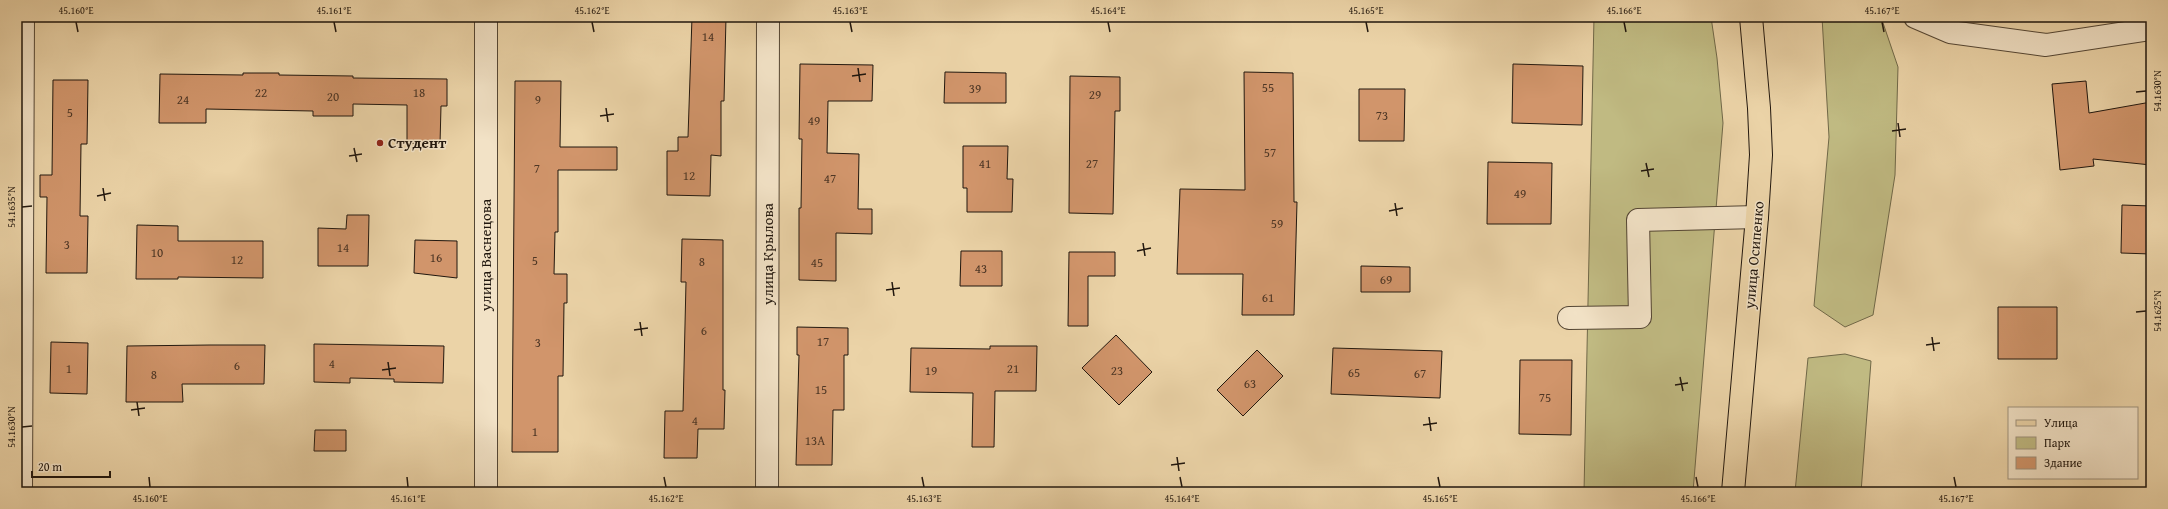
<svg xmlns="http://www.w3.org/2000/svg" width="2168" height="509" font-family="'Gentium Book Plus',serif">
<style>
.green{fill:#c0ba82;stroke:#706848}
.building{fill:#d1956b;stroke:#21170e}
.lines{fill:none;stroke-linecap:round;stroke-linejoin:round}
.minor-casing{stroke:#544634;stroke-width:24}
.major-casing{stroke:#21170e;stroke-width:24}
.minor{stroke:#f2e2c6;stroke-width:22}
.major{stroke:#ebd3a7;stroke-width:22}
.ticks{fill:none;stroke:#21170e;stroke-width:1.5}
.poi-dot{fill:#8f2418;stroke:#f2e2c6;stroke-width:1.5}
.labels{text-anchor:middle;stroke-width:3;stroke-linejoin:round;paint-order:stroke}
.number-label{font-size:13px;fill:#4d3625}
.poi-label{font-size:15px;font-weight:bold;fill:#21170e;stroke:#f2e2c6;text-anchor:start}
.street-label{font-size:15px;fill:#21170e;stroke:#f2e2c6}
.neatline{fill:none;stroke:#21170e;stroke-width:1.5}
.ticks-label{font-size:10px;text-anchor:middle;fill:#21170e}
</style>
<rect width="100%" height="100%" fill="#ebd3a7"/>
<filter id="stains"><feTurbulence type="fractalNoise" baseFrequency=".005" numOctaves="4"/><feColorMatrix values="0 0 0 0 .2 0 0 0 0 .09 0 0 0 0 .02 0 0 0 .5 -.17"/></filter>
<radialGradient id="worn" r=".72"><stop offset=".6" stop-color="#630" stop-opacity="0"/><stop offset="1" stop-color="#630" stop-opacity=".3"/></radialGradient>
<path class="green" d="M1594,17H1711L1717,58L1723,123L1693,492H1584Z
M1822,17H1881L1898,67L1895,175L1873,315L1845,327L1814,306L1829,137Z
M1845,354L1871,361L1861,492H1795L1808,358Z"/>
<path class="building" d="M692,17H726L724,101H721V156L711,155L710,196L667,195V151H678V137H688Z
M800,64L873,65L872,101H828L827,153L859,154L858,209H872V234L836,233V281L799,280V208H801L802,139H799Z
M1513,64L1583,66L1582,125L1512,123Z
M945,72L1006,73V103H944Z
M1244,72L1293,73L1294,202H1297L1294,315H1242L1243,274H1177L1180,189L1245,190Z
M243,73H279V75L353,76V78L447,79V106H441L440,144L407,143V105L353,104V116H313V111L206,109V123H159L160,74L243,75Z
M1070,76L1120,77V111H1115L1113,214L1069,213Z
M53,80H88L87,144H81L80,216H88L87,273H46L47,197H40V175H52Z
M515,81H561L560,147H617V170H558V232H555L554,274H567V303H564L563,376H558V452H512Z
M2086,81L2089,113L2151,102V165L2093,159L2094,166L2060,170L2052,84Z
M1359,89H1405L1404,141H1359Z
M963,146H1008L1007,179H1013L1012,212H967V188H963Z
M1488,162L1552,163L1551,224H1487Z
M2122,205L2151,206V254L2121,253Z
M347,215H369L368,266H318V228L346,229Z
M137,225L178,226V241H263V278L178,277V279H136Z
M682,239L723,240V390H725L724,429H698L697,458H664L665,411H683L686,282H681Z
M415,240L457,241V278L414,273Z
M961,251H1002V286H960Z
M1069,252H1115V276H1088V326H1068Z
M1361,266L1410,267V292H1361Z
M1998,307H2057V359H1998Z
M797,327L848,328V355H844V410H833L832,465H796L799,355H797Z
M1116,335L1152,372L1119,405L1082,368Z
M51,342L88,343L87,394L50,393Z
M314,344L444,346L443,383L394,382V379L350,378V383L314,382Z
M210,345H265L264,384H182L183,402H126L127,346Z
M990,346H1037L1036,391H995L994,447H972L973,393L910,392L911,348L990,349Z
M1333,348L1442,351L1440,398L1331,394Z
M1257,350L1283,376L1243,416L1217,390Z
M1520,360H1572L1571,435L1519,434Z
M315,430H346V451H314Z"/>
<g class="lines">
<defs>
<path id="minor" d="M486,17V492
M1915,17L1950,32L2046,45L2151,29
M1569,318L1640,317L1638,220L1757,217
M21,492L23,17
M767,492L768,17"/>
<path id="major" d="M1733,492L1757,217L1761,155L1759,108L1751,17"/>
</defs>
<use href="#minor" class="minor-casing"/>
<use href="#major" class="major-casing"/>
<use href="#minor" class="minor"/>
<use href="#major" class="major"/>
</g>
<path class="ticks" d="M76,22L78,32M334,22L336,32M592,22L594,32M850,22L852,32M1108,22L1110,32M1366,22L1368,32M1624,22L1626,32M1882,22L1884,32M858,68L860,82M852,76L866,74M2136,92L2146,91M606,108L608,122M600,116L614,114M1898,123L1900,137M1892,131L1906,129M354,148L357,162M349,156L362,154M1646,163L1649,177M1641,171L1654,169M103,188L105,201M97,196L111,193M1395,203L1397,216M22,207L32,206M1389,211L1403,208M1143,243L1145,256M1137,251L1151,248M892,282L894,296M886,290L900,288M2136,312L2146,311M640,322L642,336M634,330L648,328M1932,337L1934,351M1926,345L1940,343M388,362L390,376M382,370L396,368M1680,377L1683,391M1675,385L1688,383M137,402L139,416M131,410L145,408M1429,417L1431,431M1423,425L1437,423M22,427L32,426M1177,457L1179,471M1171,465L1185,463M149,477L150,487M407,477L408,487M664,477L666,487M922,477L924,487M1180,477L1182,487M1438,477L1440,487M1696,477L1698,487M1954,477L1956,487"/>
<circle class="poi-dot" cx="380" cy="143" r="4"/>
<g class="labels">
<g class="number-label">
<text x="708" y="41">14</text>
<text x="1268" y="92">55</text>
<text x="975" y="93">39</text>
<text x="261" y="97">22</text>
<text x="419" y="97">18</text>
<text x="1095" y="99">29</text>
<text x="333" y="101">20</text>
<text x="183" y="104">24</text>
<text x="538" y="104">9</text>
<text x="70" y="117">5</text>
<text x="1382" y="120">73</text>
<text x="814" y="125">49</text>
<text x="1270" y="157">57</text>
<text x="985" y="168">41</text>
<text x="1092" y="168">27</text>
<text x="537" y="173">7</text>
<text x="689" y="180">12</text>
<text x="830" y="183">47</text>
<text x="1520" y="198">49</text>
<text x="1277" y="228">59</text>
<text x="67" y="249">3</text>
<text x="343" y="252">14</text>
<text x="157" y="257">10</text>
<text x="436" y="262">16</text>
<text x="237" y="264">12</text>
<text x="535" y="265">5</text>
<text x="702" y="266">8</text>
<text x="817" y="267">45</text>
<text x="981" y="273">43</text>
<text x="1386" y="284">69</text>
<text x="1268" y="302">61</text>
<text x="704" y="335">6</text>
<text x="823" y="346">17</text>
<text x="538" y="347">3</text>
<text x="332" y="368">4</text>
<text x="237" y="370">6</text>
<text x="69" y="373">1</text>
<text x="1013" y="373">21</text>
<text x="931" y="375">19</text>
<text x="1117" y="375">23</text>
<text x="1354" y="377">65</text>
<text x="1420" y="378">67</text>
<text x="154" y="379">8</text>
<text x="1250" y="388">63</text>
<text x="821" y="394">15</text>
<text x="1545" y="402">75</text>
<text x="695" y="425">4</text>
<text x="535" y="436">1</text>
<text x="815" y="445">13А</text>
</g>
<g class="poi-label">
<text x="388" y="148">Студент</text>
</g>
<g class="street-label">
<text transform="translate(768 254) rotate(-90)" y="5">улица Крылова</text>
<text transform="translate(486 255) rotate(-90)" y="5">улица Васнецова</text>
<text transform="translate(1754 255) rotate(-85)" y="5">улица Осипенко</text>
</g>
</g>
<rect width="2168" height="509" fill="none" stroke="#ebd3a7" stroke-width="44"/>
<rect x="2008" y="407" width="130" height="72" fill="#f2e2c6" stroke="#9e917c"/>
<rect x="2016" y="420" width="20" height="6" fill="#ebd3a7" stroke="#9e917c"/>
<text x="2044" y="427" font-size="12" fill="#21170e">Улица</text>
<rect x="2016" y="437" width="20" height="12" fill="#c0ba82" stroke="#9e917c"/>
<text x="2044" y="447" font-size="12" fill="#21170e">Парк</text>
<rect x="2016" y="457" width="20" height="12" fill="#d1956b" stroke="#9e917c"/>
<text x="2044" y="467" font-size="12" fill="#21170e">Здание</text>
<path d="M32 471v6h78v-6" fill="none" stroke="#21170e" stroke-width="2"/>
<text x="38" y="471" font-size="12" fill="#21170e" stroke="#f2e2c6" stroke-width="3" paint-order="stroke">20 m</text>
<rect x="22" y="22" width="2124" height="465" class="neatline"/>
<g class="ticks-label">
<text x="76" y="14">45.160°E</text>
<text x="334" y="14">45.161°E</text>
<text x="592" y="14">45.162°E</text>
<text x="850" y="14">45.163°E</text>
<text x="1108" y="14">45.164°E</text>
<text x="1366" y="14">45.165°E</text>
<text x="1624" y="14">45.166°E</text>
<text x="1882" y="14">45.167°E</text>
<text transform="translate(2157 91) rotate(-90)" y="4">54.1630°N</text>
<text transform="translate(11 207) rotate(-90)" y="4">54.1635°N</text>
<text transform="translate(2157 311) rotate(-90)" y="4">54.1625°N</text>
<text transform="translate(11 427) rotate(-90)" y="4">54.1630°N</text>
<text x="150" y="502">45.160°E</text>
<text x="408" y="502">45.161°E</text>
<text x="666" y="502">45.162°E</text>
<text x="924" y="502">45.163°E</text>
<text x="1182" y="502">45.164°E</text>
<text x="1440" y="502">45.165°E</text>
<text x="1698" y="502">45.166°E</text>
<text x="1956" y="502">45.167°E</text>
</g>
<rect width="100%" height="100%" filter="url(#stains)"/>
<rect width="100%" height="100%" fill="url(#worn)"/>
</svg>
